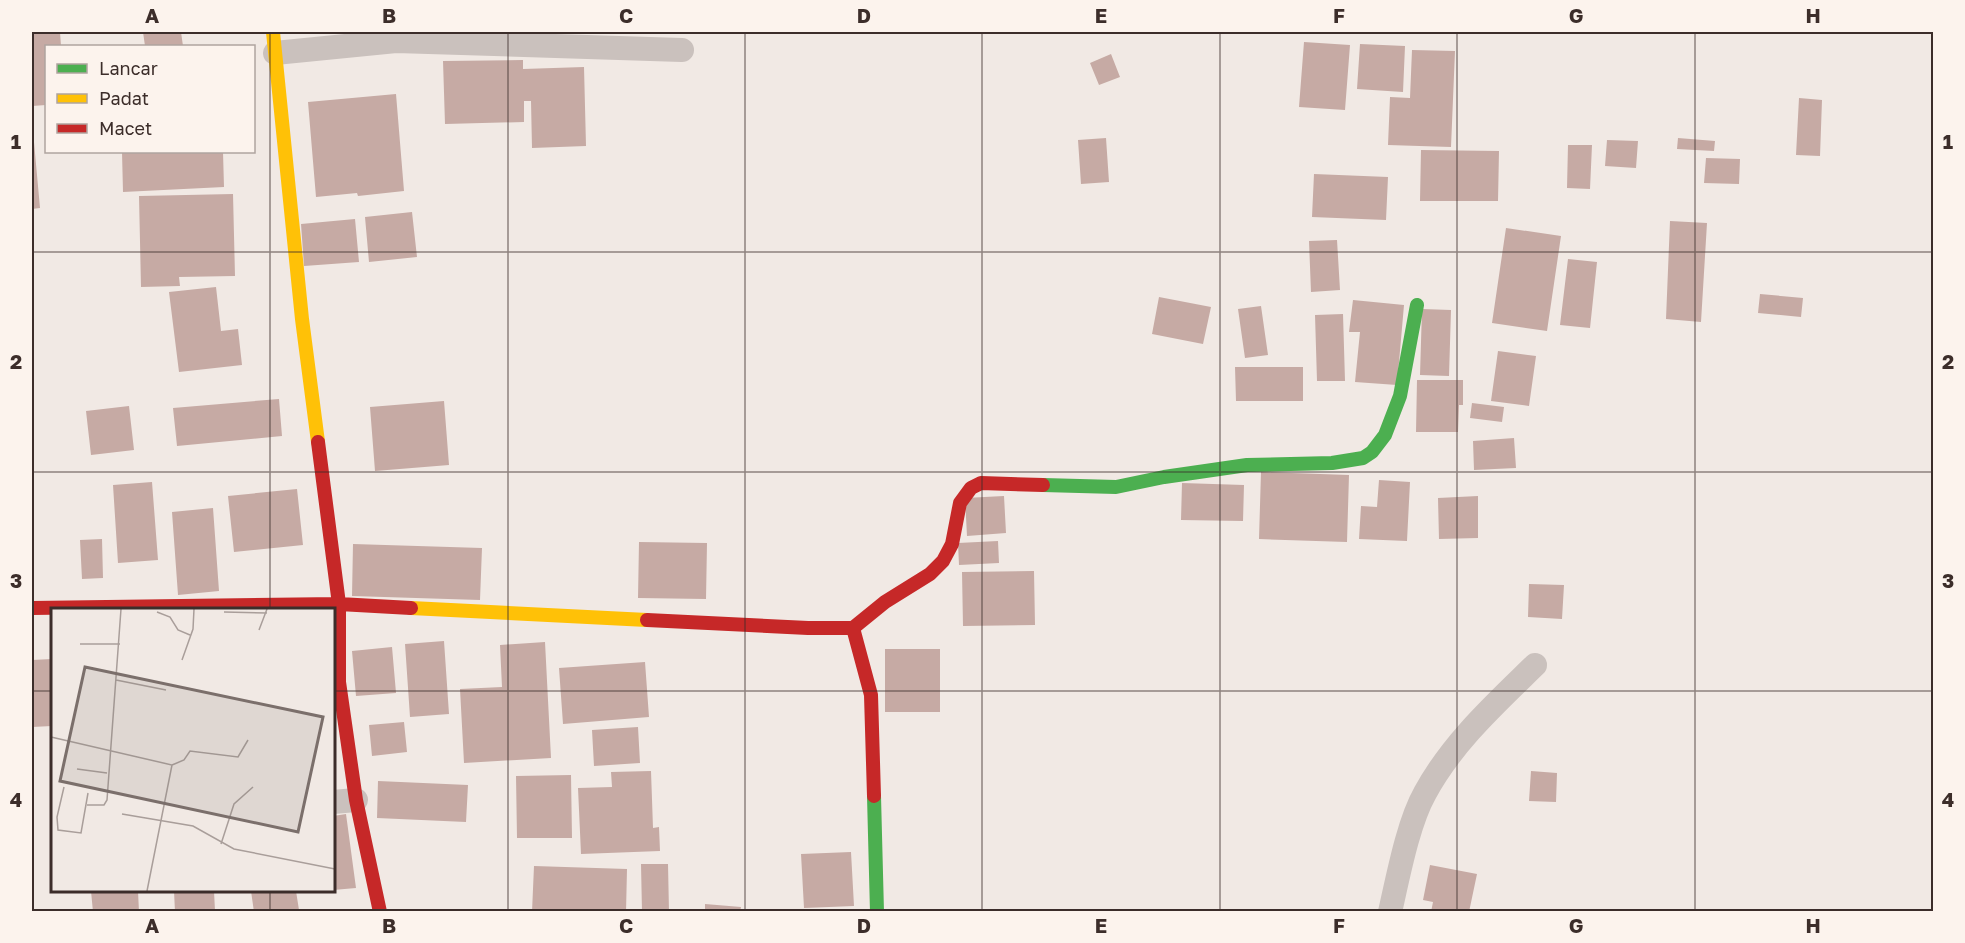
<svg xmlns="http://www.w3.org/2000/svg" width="1965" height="943" font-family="'Golos Text',sans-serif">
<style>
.building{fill:#c6aaa4}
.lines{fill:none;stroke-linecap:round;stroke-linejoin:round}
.street{stroke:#cac1bd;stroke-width:24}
.fast{stroke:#4caf50;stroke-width:14}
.slow{stroke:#ffc107;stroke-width:14}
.jam{stroke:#c62828;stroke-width:14}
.grid{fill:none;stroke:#3c2d2a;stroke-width:1.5;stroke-opacity:0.55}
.inset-road{fill:none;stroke:#a99e9a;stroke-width:1.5}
.view{fill:#7b6f6b;fill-opacity:0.15;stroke:#7b6f6b;stroke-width:3}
.inset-edge{fill:none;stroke:#3c2d2a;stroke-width:3}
.neatline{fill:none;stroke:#3c2d2a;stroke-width:2}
.grid-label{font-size:20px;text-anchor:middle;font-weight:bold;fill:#3c2d2a}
</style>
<rect width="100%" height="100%" fill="#f1e9e4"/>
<path class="building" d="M32,32H60L61,46H46V105L32,106Z
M143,32H181L183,46H145Z
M1304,42L1350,45L1345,110L1299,107Z
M1360,44L1405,46L1403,92L1357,89Z
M1412,50L1455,51L1451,147L1388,145L1390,97L1410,98Z
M1111,54L1120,77L1099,85L1090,63Z
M523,60V69L584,67L586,146L532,148L531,101H524V122L445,124L443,61Z
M396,94L404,191L358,196L357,193L316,197L308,102Z
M1799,98L1822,100L1820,156L1796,155Z
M32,131H33L40,208L32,209Z
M1106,138L1109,182L1081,184L1078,140Z
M1678,138L1715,141L1714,151L1677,149Z
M1607,140L1638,141L1636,168L1605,166Z
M1568,145H1592L1590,189L1567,188Z
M1421,150L1499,151L1498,201H1420Z
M122,152H223L224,187L123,192Z
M1706,158L1740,159L1739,184L1704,183Z
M1314,174L1388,177L1386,220L1312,217Z
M233,194L235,276L179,277L180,286L141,287L139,196Z
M412,212L417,257L369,262L365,217Z
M355,219L359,262L304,266L301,224Z
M1670,221L1707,223L1701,322L1666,319Z
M1506,228L1561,236L1547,331L1492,323Z
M1337,240L1340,290L1311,292L1309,241Z
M1568,259L1597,262L1590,328L1560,325Z
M216,287L221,331L238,329L242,365L179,372L169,292Z
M1760,294L1803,298L1801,317L1758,313Z
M1159,297L1211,307L1203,344L1152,334Z
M1353,300L1404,305L1397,385L1355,382L1360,332H1349Z
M1261,306L1268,355L1245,358L1238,309Z
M1422,309L1451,310L1449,376L1420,375Z
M1343,314L1345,381H1317L1315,315Z
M1498,351L1536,356L1529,406L1491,401Z
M1235,367H1303V401H1236Z
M1417,380H1463V405H1459L1458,432H1416Z
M279,399L282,436L177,446L173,408Z
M444,401L449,465L375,471L370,407Z
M1472,403L1504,407L1502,422L1470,418Z
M129,406L134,450L91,455L86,411Z
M1514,438L1516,468L1474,470L1473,441Z
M1261,472L1349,475L1347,542L1259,539Z
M1379,480L1410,482L1407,541L1359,539L1361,506L1377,507Z
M152,482L158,560L118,563L113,485Z
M1182,483L1244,485L1243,521L1181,520Z
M297,489L303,545L234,552L228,496Z
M1004,496L1006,533L967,536L965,498Z
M1478,496V538L1439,539L1438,498Z
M213,508L219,591L178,595L172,512Z
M102,539L103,578L82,579L80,540Z
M998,541L999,563L959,565L958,543Z
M639,542L707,543L706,599L638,598Z
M353,544L482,548L480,600L352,596Z
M1034,571L1035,625L963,626L962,572Z
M1529,584L1564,585L1562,619L1528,617Z
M444,641L449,714L410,717L405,644Z
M545,642L551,758L464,763L460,689L502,687L500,645Z
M392,647L396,693L356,696L352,651Z
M885,649H940V712H885Z
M52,659V726L32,727V660Z
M645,662L649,717L563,724L559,668Z
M404,722L407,752L372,756L369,725Z
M638,727L640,763L594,766L592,730Z
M651,771L653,828L659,827L660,851L581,854L578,788L612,787L611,772Z
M1531,771L1557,773L1556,802L1529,801Z
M571,775L572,838H517L516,776Z
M378,781L468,785L466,822L377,818Z
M346,814L356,888L333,890V816Z
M851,852L854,906L804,908L801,854Z
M641,864H668L669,912H642Z
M1430,865L1477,874L1469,912H1431L1433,902L1423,900Z
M534,866L627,869L626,912H532Z
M91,891H138L139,912H93Z
M174,891H214L215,911L175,912Z
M251,891H296L299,910L254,912Z
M705,904L741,907L740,912H705Z"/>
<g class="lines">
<path class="street" d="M275,53L396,41L682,50
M333,802L356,800
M1390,912C1398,877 1408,823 1425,793C1452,743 1495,704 1535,665"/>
<path class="fast" d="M1043,485L1116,487L1164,477L1247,465L1332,463L1363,458L1372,452L1385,435L1400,396L1417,305
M874,796L877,912"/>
<path class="slow" d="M273,32L302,319L318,442
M411,608L647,620"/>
<path class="jam" d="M318,442L339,604V682L356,800L380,912
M32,608L339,604L411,608
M647,620L808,628H853L871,695L874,796
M853,628L885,602L930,574L943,561L952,544L960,503L971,488L981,483L1043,485"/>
</g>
<path class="grid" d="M270,32V610M508,32V912M745,32V912M982,32V912M1220,32V912M1457,32V912M1695,32V912M32,252H1934M32,472H1934M32,691H52M333,691H1934M270,890V912"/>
<g transform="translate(51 608)">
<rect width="284" height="284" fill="#f1e9e4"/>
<path class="inset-road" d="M106,4L119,9L127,22L139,27M173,4L216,5M208,22L216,1M29,36H69M131,52L142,21L143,1M65,72L115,82M0,129L121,157L96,283M121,157L133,152L139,143L187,149L197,132M26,161L56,165M13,179L6,209L7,222L30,225L37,185M36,197H53L56,192L70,1M71,206L142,218L183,241L284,261M170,236L183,196L202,179"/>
<path class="view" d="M34,59L272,109L247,224L9,173Z"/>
<rect width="284" height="284" class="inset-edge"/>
</g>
<rect width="1965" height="943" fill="none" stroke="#fcf3ed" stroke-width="66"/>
<rect x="45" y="45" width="210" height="108" fill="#fcf3ed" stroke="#afa49f" stroke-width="1.5"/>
<rect x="57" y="64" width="30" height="9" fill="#4caf50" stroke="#afa49f" stroke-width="1.5"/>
<text x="99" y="75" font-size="18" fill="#3c2d2a">Lancar</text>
<rect x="57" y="94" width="30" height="9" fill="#ffc107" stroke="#afa49f" stroke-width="1.5"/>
<text x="99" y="105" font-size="18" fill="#3c2d2a">Padat</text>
<rect x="57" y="124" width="30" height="9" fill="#c62828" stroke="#afa49f" stroke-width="1.5"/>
<text x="99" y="135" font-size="18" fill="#3c2d2a">Macet</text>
<rect x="33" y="33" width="1899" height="877" class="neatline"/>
<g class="grid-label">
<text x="152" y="23">A</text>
<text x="389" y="23">B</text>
<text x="626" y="23">C</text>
<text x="864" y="23">D</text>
<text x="1101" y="23">E</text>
<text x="1339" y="23">F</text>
<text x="1576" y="23">G</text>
<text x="1813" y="23">H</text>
<text x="16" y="149">1</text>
<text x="1948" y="149">1</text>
<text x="16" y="369">2</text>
<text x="1948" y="369">2</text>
<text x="16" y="588">3</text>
<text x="1948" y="588">3</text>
<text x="16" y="807">4</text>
<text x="1948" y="807">4</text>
<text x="152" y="933">A</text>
<text x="389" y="933">B</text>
<text x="626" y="933">C</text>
<text x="864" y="933">D</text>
<text x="1101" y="933">E</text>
<text x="1339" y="933">F</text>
<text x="1576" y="933">G</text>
<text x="1813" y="933">H</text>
</g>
</svg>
